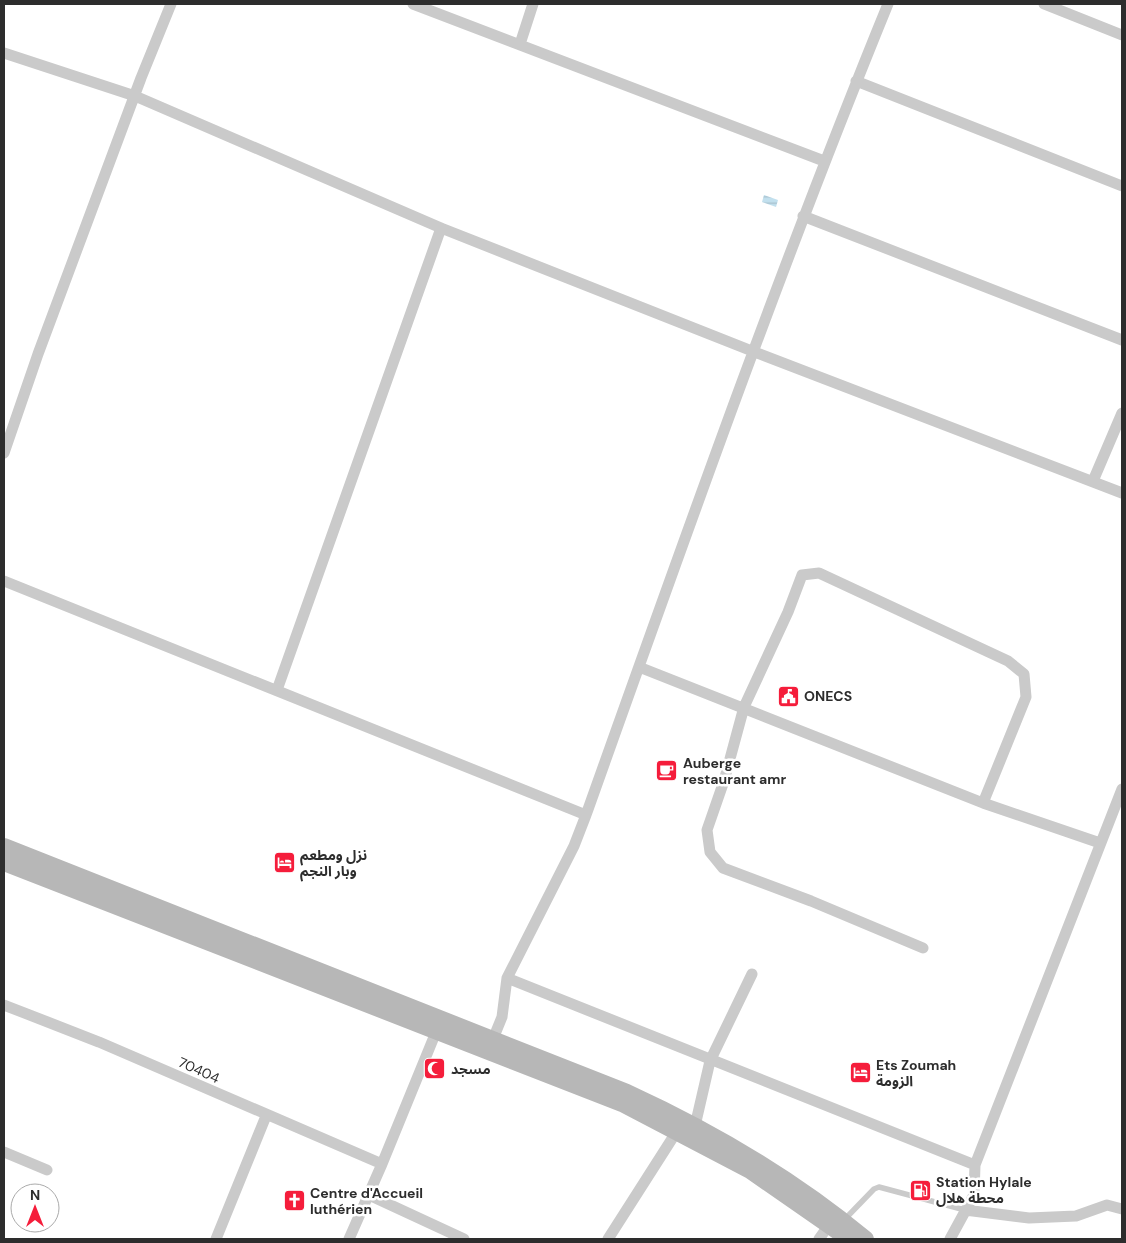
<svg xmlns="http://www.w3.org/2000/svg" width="1126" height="1243" font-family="'DM Sans','Noto Sans Arabic',sans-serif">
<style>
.water{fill:url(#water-rules)}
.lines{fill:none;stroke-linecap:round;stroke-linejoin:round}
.lane{stroke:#cacaca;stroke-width:5.5}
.street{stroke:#cacaca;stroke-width:11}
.secondary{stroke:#b7b7b7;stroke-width:16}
.labels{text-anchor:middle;stroke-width:5;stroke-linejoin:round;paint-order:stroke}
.poi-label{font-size:14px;font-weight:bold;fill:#2d2d2d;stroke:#fff;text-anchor:start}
.street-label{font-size:14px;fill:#2d2d2d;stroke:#fff}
</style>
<defs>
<pattern id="water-rules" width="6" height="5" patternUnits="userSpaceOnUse" patternTransform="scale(1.25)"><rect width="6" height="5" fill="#c2e0ee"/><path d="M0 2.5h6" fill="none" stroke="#a7c0cc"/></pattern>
</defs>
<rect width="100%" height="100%" fill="#fff"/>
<path class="water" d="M764,195L778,200L776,207L762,202Z"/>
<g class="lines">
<path class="lane" d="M845,1219L874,1189L879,1187L965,1210"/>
<path class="street" d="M413,4L824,161
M1044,4L1122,35
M520,44L533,4
M4,53L135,96L441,228L752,351L1122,493
M856,81L1122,186
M803,216L1122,340
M4,453L38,354L141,78L171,4
M1093,481L1122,413
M4,581L586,815
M639,667L983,803L1100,843
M277,690L441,228
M923,948L811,901L723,868L710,852L707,830L724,781L744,707L788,612L802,575L819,573L1008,661L1024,674L1026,697L983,803
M507,978L975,1165
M4,1005L99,1042L382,1164
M491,1044L502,1017L507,978L574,846L586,815C683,543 779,271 888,4
M695,1126L710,1061L752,974
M4,1152L47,1170
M369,1195L464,1239
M965,1210L1029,1218L1076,1216L1107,1205L1122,1209
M216,1239L266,1116
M349,1239L382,1164L436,1032
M608,1239L677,1131
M819,1239L829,1225
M950,1239L974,1195L975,1165L1122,789"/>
<path class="secondary" d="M4,846L627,1092C712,1131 794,1179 866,1239
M4,863L622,1104L750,1171L848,1239"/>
</g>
<defs>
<symbol id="civic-square" viewBox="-11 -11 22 22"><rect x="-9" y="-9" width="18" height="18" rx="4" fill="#f51d3b" stroke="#fff"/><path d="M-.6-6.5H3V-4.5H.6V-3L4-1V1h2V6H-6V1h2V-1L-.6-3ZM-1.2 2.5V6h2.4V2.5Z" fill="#fff"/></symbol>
<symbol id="cafe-square" viewBox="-11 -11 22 22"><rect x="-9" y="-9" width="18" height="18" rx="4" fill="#f51d3b" stroke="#fff"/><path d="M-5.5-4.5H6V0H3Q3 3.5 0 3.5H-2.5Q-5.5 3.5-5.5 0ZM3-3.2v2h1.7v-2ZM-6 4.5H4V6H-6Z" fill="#fff"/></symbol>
<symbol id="hotel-square" viewBox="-11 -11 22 22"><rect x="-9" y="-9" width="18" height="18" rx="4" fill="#f51d3b" stroke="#fff"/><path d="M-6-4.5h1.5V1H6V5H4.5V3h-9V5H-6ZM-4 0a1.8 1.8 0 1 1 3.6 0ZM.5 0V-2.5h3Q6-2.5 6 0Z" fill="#fff"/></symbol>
<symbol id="mosque-square" viewBox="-11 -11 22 22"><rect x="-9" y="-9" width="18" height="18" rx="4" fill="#f51d3b" stroke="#fff"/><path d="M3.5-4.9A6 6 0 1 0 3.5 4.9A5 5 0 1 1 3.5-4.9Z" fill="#fff"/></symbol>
<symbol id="fuel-square" viewBox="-11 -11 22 22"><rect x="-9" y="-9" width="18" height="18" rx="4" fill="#f51d3b" stroke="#fff"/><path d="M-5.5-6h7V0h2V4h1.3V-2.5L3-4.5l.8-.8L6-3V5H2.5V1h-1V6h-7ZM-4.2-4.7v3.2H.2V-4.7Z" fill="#fff"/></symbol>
<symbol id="church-square" viewBox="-11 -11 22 22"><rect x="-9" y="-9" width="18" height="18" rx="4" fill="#f51d3b" stroke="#fff"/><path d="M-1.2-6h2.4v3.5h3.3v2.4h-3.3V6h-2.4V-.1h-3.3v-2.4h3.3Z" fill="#fff"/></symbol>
</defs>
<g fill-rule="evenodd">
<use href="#civic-square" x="776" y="684" width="25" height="25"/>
<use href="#cafe-square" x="654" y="758" width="25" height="25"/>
<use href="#hotel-square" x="272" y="850" width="25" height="25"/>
<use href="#mosque-square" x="422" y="1056" width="25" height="25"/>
<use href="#hotel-square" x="848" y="1060" width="25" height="25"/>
<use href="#fuel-square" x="908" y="1178" width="25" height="25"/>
<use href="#church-square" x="282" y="1188" width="25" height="25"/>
</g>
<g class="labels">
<g class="poi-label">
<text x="804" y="701">ONECS</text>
<text x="683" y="768">Auberge<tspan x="683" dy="16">restaurant amr</tspan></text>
<text x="300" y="860">نزل ومطعم<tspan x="300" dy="16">وبار النجم</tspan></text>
<text x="876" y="1070">Ets Zoumah<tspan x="876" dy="16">الزومة</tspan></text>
<text x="451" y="1074">مسجد</text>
<text x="936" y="1187">Station Hylale<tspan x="936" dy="16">محطة هلال</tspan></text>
<text x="310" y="1198">Centre d'Accueil<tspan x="310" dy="16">luthérien</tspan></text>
</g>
<g class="street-label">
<text transform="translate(199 1070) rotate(24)" y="5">70404</text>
</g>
</g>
<rect width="1126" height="1243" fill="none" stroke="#2d2d2d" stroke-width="10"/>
<g transform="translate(35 1208)"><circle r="24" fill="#ffffff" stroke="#ababab"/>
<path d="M0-4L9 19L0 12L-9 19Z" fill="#f51d3b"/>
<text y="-8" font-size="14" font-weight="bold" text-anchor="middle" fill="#2d2d2d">N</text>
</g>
</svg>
